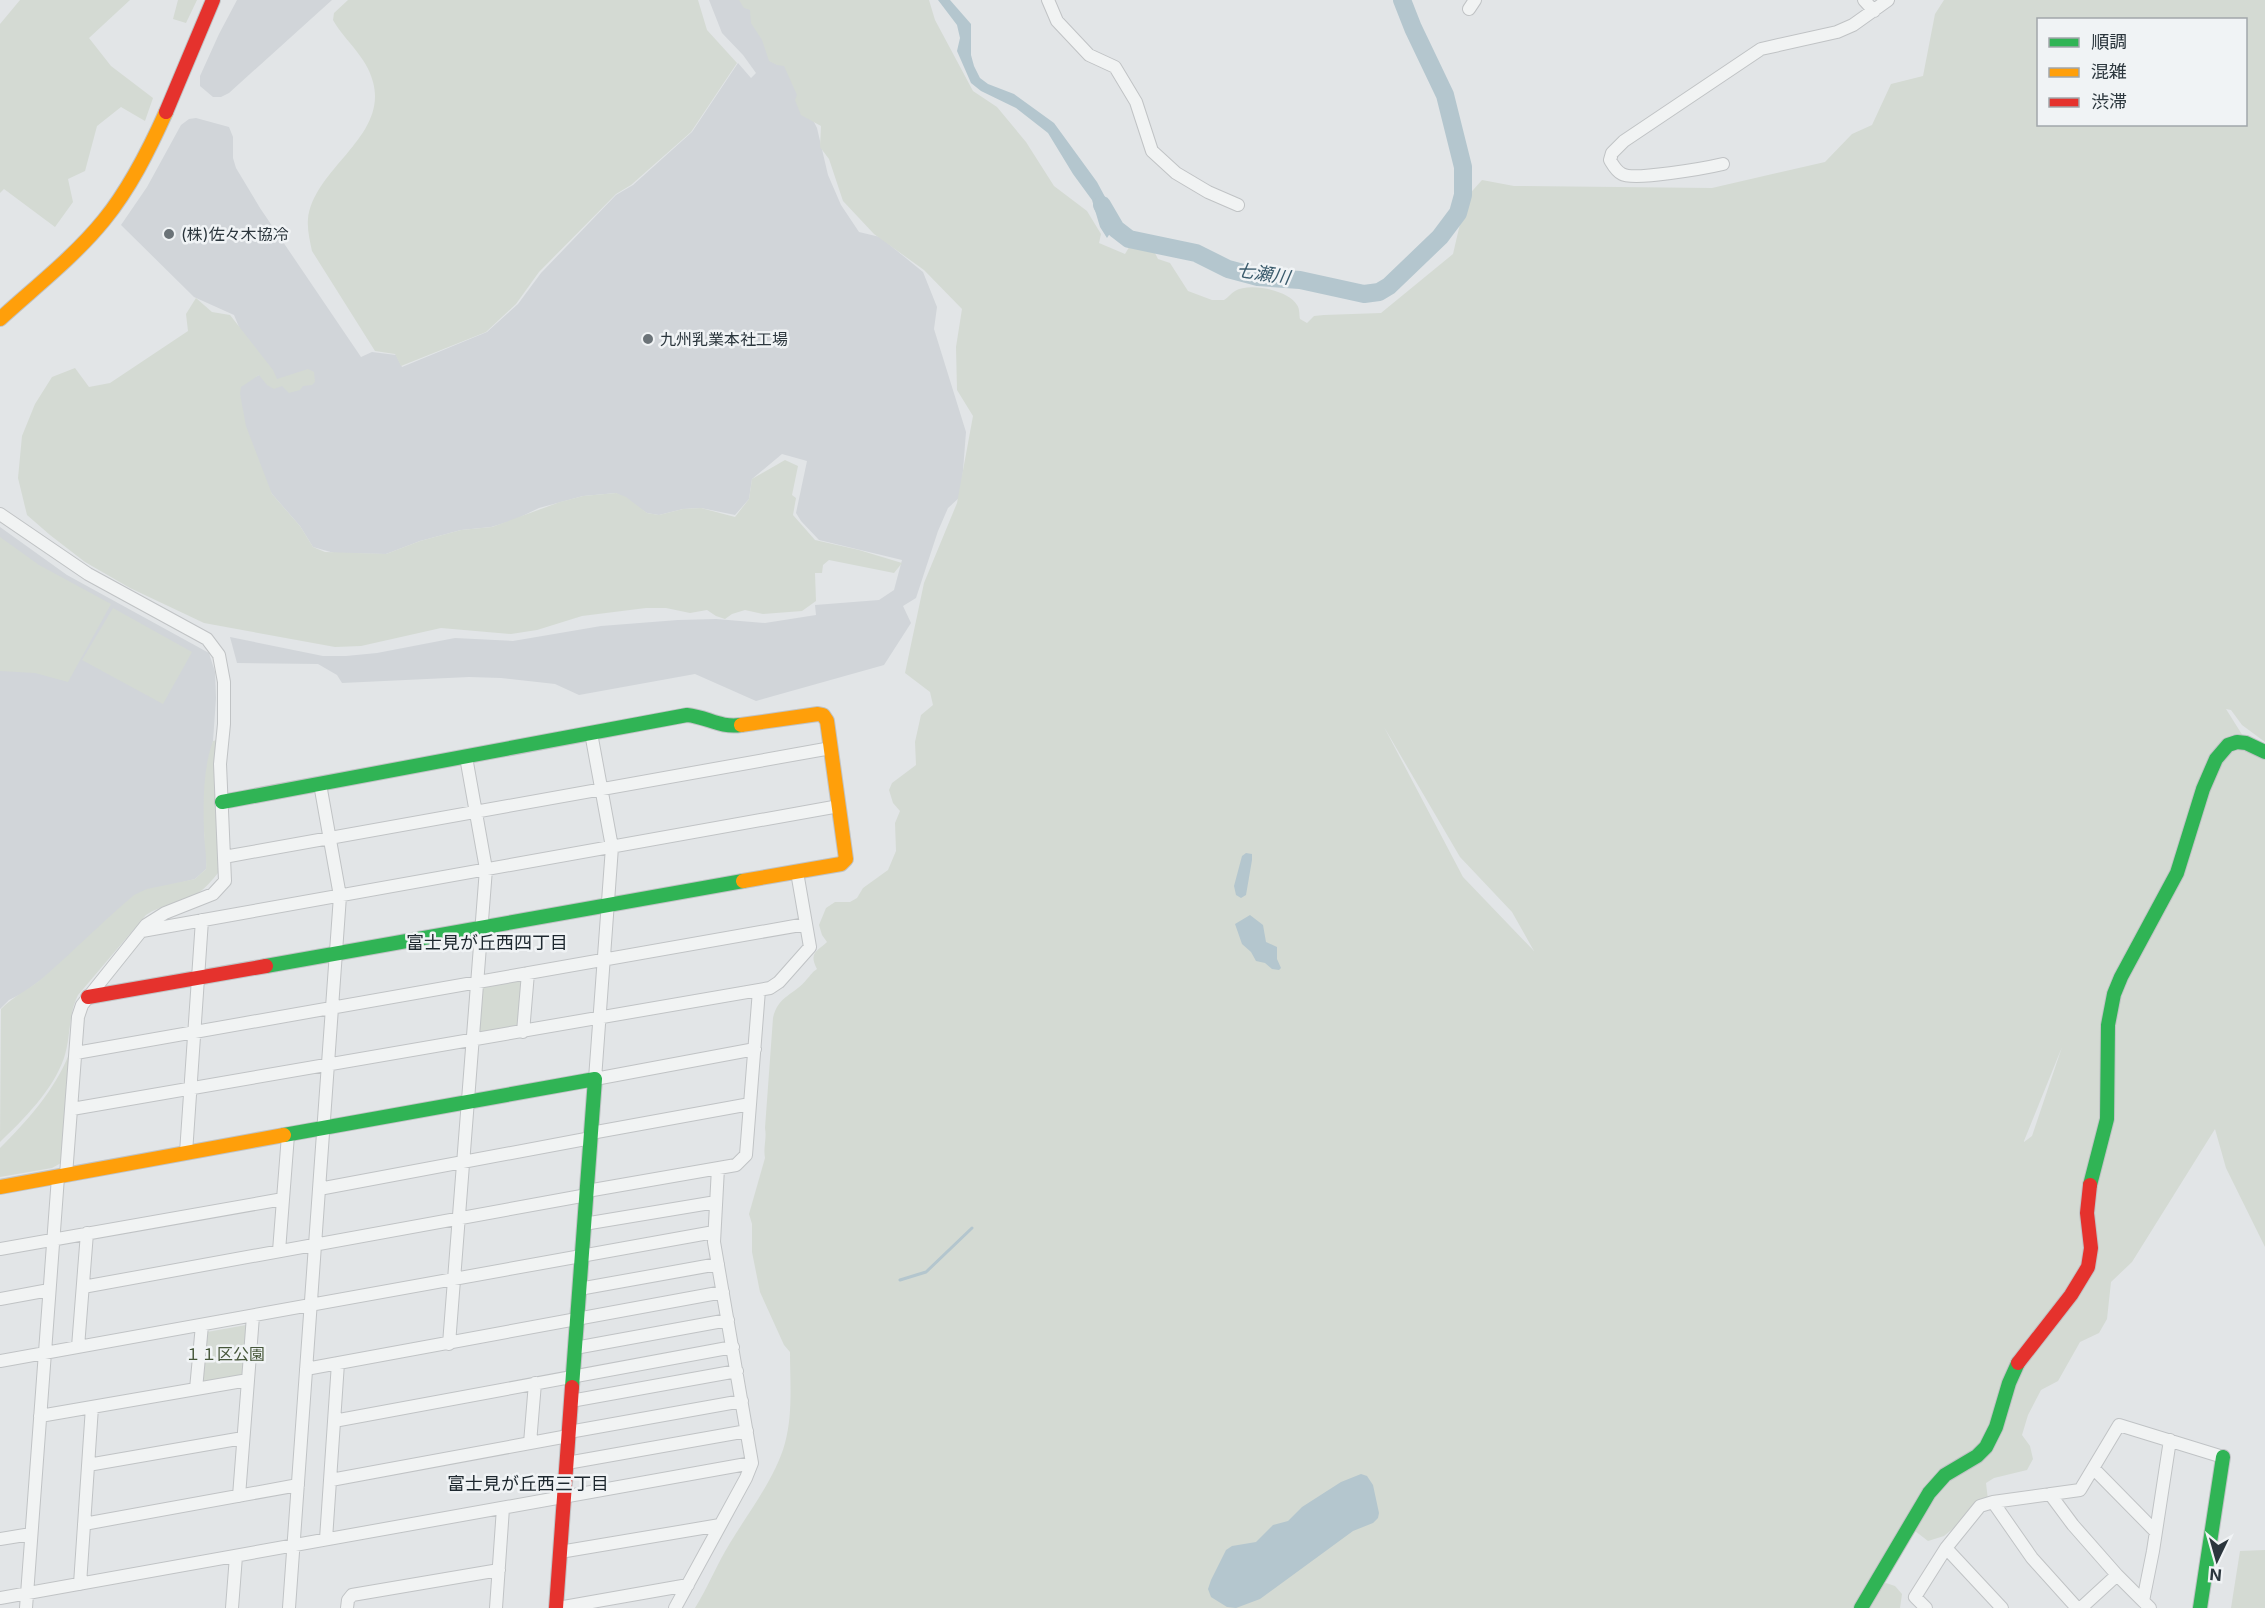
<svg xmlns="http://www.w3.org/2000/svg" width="2265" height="1608" font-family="Inter,'Noto Sans JP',sans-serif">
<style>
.built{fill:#d1d5d9}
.green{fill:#d4dad3;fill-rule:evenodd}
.water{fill:#b4c6ce}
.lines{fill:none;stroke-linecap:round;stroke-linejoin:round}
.stream{stroke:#b4c6ce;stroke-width:3}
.river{stroke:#b4c6ce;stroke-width:18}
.street-casing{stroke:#c0c3c5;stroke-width:14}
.fast-casing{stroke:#c0c3c5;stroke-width:16}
.slow-casing{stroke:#c0c3c5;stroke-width:16}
.jam-casing{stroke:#c0c3c5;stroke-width:16}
.street{stroke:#f1f3f3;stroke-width:12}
.fast{stroke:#30b455;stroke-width:14}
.slow{stroke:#ff9f0a;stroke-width:14}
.jam{stroke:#e5322d;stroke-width:14}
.poi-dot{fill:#6b7378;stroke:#f0f3f5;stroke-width:2}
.labels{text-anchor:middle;stroke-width:5;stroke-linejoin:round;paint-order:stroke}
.poi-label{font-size:16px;fill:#2b363d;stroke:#f0f3f5;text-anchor:start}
.park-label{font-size:16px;fill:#46573a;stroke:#f0f3f5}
.water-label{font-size:18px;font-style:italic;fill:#3a5b6c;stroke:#f0f3f5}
.neighbourhood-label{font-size:18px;fill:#1d272e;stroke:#f0f3f5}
</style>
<rect width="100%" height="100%" fill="#e2e5e7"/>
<path class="built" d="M237,0H332L229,93L221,97H213L200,86V76L219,34Z
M709,0H766L783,60L817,128L828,175L841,205L859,232L880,237L923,272L937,307L934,329L966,432L961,496L948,508L938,531L916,598L903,606L911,623L884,665L756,701L695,674L579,695L555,684L501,678L469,677L342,683L337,675L318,664L237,663L230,637L323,656H346L377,653L455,638L513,641L601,626L678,620L716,619L765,623L816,615L815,605L879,600L894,590L902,560L819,540L801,521L796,513L807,461L782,454L752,479L749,499L735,515L701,508L683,509L659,515L647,513L616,493L583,496L539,508L514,520L491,527L461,530L420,541L386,554L334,553L313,547L300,526L272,494L254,460L234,387L259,375L234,315L194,297L121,225L147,187L181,125L189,119L196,118L229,127L233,137V158L236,168L260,208L361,357L372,352L396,355L402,367L487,332L518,304L541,273L616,195L633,185L692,132L738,63L751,78L756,73L743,55L722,33Z
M0,527L67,575L209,653L215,672L216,698L213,741L206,777L204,833L207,855L206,869L195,879L171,885L23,993L9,1000L0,1009Z"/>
<path class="green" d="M20,0H130L89,38L111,66L153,98L145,121L121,107L97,126L85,171L68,179L73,202L55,227L4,189L0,193V24Z
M178,0H197L186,23L173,19Z
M348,0H698L707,30L737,63L691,132L631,185L616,194L539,272L516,304L486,332L401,366L395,354L375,351L312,251C310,241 307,230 308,219C314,168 388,137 373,82C367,57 345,41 333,20L334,13Z
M739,0H929L935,20L973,91L997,107L1026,142L1054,186L1087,211L1101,234L1099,243L1125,254L1131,244L1155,253L1158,259L1170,263L1188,291L1212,300H1224C1228,298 1231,293 1235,291C1249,282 1289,290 1297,305C1300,309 1299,315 1300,319L1307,323L1314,316L1324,315L1381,313L1453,254L1466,198L1482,180L1514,186L1712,188L1825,162L1852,134L1872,125L1891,84L1923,76L1935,14L1944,0H2265V742L2242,725L2231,710L2226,709L2248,744L2265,757V1247L2226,1168L2215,1129L2132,1262L2111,1282L2107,1319L2099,1333L2080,1342L2058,1381L2041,1390L2028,1415L2022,1435L2030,1446L2033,1459L2027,1470L1994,1478L1986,1483L1988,1500L1944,1536L1928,1541L1915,1531L1880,1586L1886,1583L1895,1586L1902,1594L1900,1608H695C708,1587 717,1564 730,1543C748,1513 776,1477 785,1443C793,1414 790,1382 790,1352L784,1345L760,1292L752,1252V1224L749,1214L765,1158C763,1147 767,1139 765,1128L773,1018C778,995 795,995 807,979C811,975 812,972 817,969C808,952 818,951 827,942L822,935L819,925L826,908L835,902H850L857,898L863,888L888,870L896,851L895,823L900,811L893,803L889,790L892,783L916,765L915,742L921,715L933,705L930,692L905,673L924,583L957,503L973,416L957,390L956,347L962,309L924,270L874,234L843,201L829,159L820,147L821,126L801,115L795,100L797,95L784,66L777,65L769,61L762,40L751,23L750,10L744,8ZM2038,20H2246V124H2038ZM1384,727L1460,857L1512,912L1534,951L1463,877ZM2062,1047L2032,1136L2024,1142V1141Z
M196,298L212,312L230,315L273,370L277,379L308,369L314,372L315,382L312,385L303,386L300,390L289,393L282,386L274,389L267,385L259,375L241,387L240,394L246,426L272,494L300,526L313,547L325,552L386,554L420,541L461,530L492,527L560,502L583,496L616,493L626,497L647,513L659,515L683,509L701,508L735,517L749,499L752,479L785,460L798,466L792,495L796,498L793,515L815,540L859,550L902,563L894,573L829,560L823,565L822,573H815L816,601L802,611L763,614L745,610L732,614L725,619L716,616L707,610L690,613L666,608H646L582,616L537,630L511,634L441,628L361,646L335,647L204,623L130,588L85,562L50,535L27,515L18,478L22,436L35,404L52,377L75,368L89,387L110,383L188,331L186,314Z
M0,537L39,565L111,604L68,682L35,673L0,671Z
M113,608L192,652L163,704L82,660Z
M217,740L218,873C212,880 206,888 198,893C182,904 162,904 146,915L78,995C68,1015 71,1037 64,1058C53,1090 24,1119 0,1142L1,1009C13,996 31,989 45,976C75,950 103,921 134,895L147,889L195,879L206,869C207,856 204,844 204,831C203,803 203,768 213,741Z
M520,980L522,982L517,1025L515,1028L477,1032L481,989L484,986Z
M69,1054H71L61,1163L52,1168L0,1177V1148C27,1121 55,1090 69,1054Z
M246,1325L248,1328L243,1375L201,1383L207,1332Z
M2265,1550V1608H2231L2240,1551Z"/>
<path class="water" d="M938,0H950L971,24V55L974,66L980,78L988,84L1014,94L1054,123L1097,182L1118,221L1107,238L1100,227L1092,200L1073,174L1048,133L1016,108L981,91L971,83L957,51L960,38L957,25Z
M1246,853L1252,854V860L1246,895L1241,898L1236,895L1234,886L1242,856Z
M1250,915L1263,925L1266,942L1277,947V959L1281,968L1279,970L1272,969L1265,963L1256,961L1251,952L1242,944L1235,924Z
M1361,1474L1367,1476L1373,1485L1379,1513L1378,1518L1373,1523L1353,1531L1260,1599L1236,1608L1227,1607L1211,1597L1208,1589L1211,1580L1226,1550L1232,1546L1256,1542L1273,1525L1288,1521L1302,1507L1341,1482Z"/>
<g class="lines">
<path class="stream" d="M900,1280L926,1272L972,1228"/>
<path class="river" d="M1102,205L1116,229L1129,239L1196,253L1228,269L1258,277L1300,280L1364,294L1379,292L1389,286L1440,237L1458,213L1463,195V167L1445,95L1413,28L1402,0"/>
<defs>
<path id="street" d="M1048,0L1057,21L1089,55L1115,67L1136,102L1152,151L1176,173L1208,192L1238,205
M1864,0L1874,11
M1469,9L1475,0
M1723,164C1706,168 1633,181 1622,174C1616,171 1613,165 1610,160L1612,153L1624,141L1761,49L1837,32L1853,25L1888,0
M0,514L88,574L207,639L219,655L224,682V724L220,764L225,881L213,894L165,913L146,925L82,1005L78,1017L66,1175
M591,733L612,847L595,1079L755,1049
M224,857L831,748
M142,931L839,806
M523,1032L528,973
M76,1053L806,924
M72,1109L770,988L779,982L810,947L797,872
M591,1133L750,1104
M186,1153L202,920
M319,1189L591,1138
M587,1191L736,1165L746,1155L759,990
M584,1224L716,1202
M0,1249L283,1199
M279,1251L288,1135
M83,1287L587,1195
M579,1289L718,1264
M0,1299L49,1290
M449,1344L486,869L466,757
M78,1347L87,1233
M575,1348L728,1320
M0,1361L714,1232
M306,1369L723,1292
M196,1389L202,1325
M571,1401L737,1371
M40,1416L248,1380
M334,1421L733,1347
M569,1432L742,1401
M530,1443L535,1383
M567,1463L747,1431
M88,1465L243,1438
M2094,1469L2156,1532
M331,1480L568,1436
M2050,1494L2073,1525L2117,1575
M239,1496L253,1316
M1993,1502L2032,1558L2077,1608
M84,1524L298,1485
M0,1539L31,1534
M326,1539L338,1363
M1946,1548L2002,1608
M560,1552L720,1525
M80,1584L92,1407
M0,1598L752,1463
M2143,1601L2153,1551L2170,1440
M26,1608L58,1177
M232,1608L236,1556
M289,1608L340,896L320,784
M347,1608L348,1600L352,1595L499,1570
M496,1608L503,1508
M558,1608L688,1585
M675,1608L746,1478L752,1463L714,1242L718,1168
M1926,1608L1915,1597L1946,1548L1980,1506L1993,1502L2080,1490L2119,1425L2223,1457
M2081,1608L2117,1575L2150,1608"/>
<path id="fast" d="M222,802L687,715C708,717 719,728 741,725
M266,966L743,881
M284,1135L595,1079L572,1387
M2090,1185L2107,1119L2108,1025L2114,994L2121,977L2177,873L2203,789L2216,759L2228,745L2237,742L2246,743L2265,752
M1861,1608L1929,1493L1945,1475L1977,1456L1986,1447L1996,1427L2009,1383L2018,1363
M2200,1608L2223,1457"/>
<path id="slow" d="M0,319C35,287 74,257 104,220C130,188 149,150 166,112
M741,725L818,714L823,715L827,721L846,859L841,864L743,881
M0,1187L284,1135"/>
<path id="jam" d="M166,112L213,0
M88,997L266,966
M2018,1363L2071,1295L2088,1267L2091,1248L2087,1213L2090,1185
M556,1608L572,1387"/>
</defs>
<use href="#street" class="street-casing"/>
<use href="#fast" class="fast-casing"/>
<use href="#slow" class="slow-casing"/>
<use href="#jam" class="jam-casing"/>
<use href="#street" class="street"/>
<use href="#fast" class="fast"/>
<use href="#slow" class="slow"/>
<use href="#jam" class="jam"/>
</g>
<g class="poi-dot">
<circle cx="169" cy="234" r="6"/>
<circle cx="648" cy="339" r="6"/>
</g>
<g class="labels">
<g class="poi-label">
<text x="181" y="240">(株)佐々木協冷</text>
<text x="660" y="345">九州乳業本社工場</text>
</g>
<g class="park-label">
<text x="225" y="1360">１１区公園</text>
</g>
<g class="water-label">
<text transform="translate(1263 274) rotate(9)" y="6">七瀬川</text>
</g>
<g class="neighbourhood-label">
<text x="487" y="949">富士見が丘西四丁目</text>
<text x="528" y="1490">富士見が丘西三丁目</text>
</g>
</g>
<rect x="2037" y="18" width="210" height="108" fill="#f0f3f5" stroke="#a1a7ab" stroke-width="1.5"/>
<rect x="2049" y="38" width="30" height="9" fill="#30b455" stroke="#a1a7ab" stroke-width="1.5"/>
<text x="2091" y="48" font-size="18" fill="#2b363d">順調</text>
<rect x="2049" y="68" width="30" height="9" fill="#ff9f0a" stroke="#a1a7ab" stroke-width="1.5"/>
<text x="2091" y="78" font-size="18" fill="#2b363d">混雑</text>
<rect x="2049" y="98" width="30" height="9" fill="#e5322d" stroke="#a1a7ab" stroke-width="1.5"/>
<text x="2091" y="108" font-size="18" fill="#2b363d">渋滞</text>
<g transform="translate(2217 1560) rotate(185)" stroke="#f0f3f5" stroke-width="4.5" paint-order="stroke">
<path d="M0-4.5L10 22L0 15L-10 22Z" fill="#2b363d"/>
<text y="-9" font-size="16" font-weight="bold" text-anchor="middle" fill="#2b363d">N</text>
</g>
</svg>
